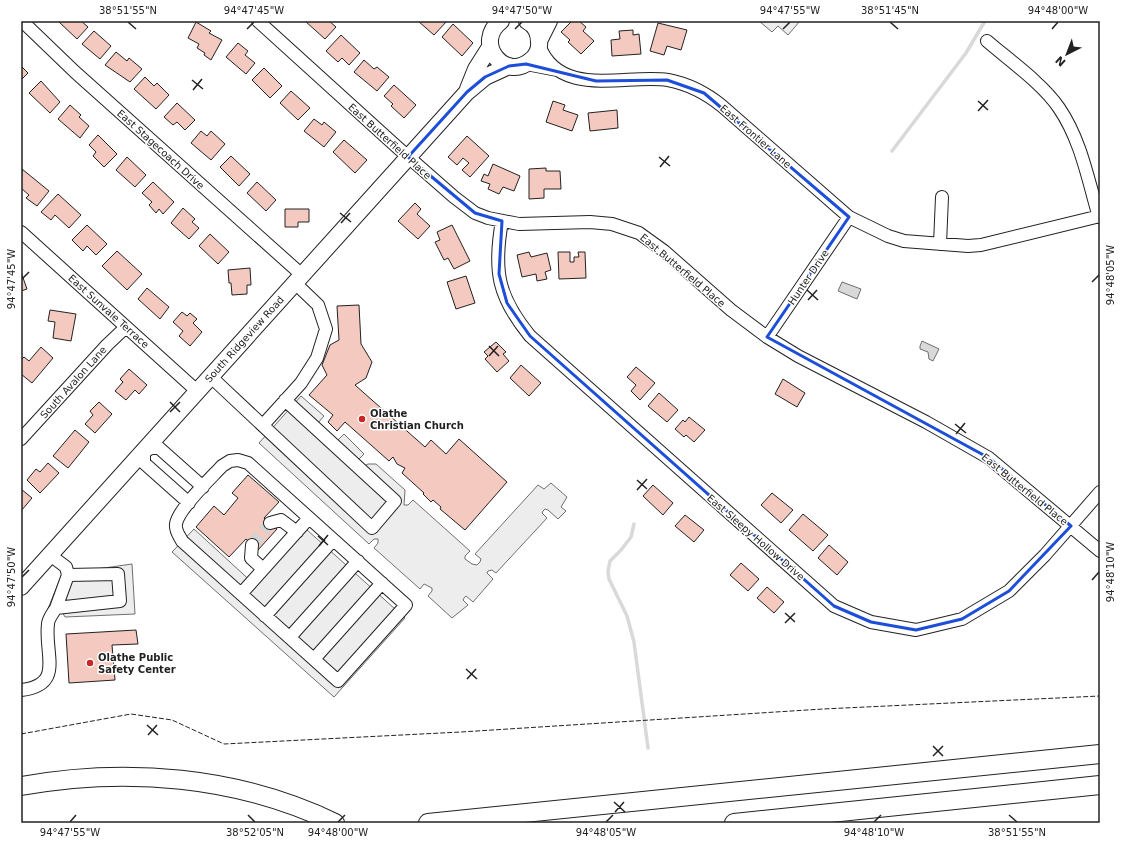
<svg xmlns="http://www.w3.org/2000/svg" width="1121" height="844" font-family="'DejaVu Sans',sans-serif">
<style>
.parking{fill:#ededed;stroke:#6f6f6f}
.water{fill:#d9d9d9;stroke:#6f6f6f}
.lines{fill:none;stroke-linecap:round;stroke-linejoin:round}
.stream{stroke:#d9d9d9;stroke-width:3.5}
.building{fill:#f3c9c0;stroke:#222}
.minor-tunnel{stroke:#d3d3d3;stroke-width:12;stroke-dasharray:12 6;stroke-linecap:butt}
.minor-casing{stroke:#222;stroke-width:14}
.major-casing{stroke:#222;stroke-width:18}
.highway-casing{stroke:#222;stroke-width:20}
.minor{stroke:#fff;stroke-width:12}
.major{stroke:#fff;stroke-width:16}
.highway{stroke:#fff;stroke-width:18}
.fence{stroke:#222;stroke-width:1;stroke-dasharray:5 2;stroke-linecap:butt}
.marked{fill:none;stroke:#1d4ed8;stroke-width:3;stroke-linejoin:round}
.ticks{fill:none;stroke:#222;stroke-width:1.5}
.poi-dot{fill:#c62828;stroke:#fff;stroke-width:1.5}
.labels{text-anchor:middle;stroke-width:3;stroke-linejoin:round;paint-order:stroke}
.street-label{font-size:10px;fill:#222;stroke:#fff}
.poi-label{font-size:10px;font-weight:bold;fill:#222;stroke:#fff;text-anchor:start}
.neatline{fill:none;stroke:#222;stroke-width:1.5}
.ticks-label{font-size:10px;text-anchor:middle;fill:#222}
</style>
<rect width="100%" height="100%" fill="#fff"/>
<path class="parking" d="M759,21H800L788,35L778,26L772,32Z
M301,396L324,416L317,424L336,442L344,434L364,454L357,461L362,467L368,464H376L405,490L404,505H408L413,500L470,551L465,556V559L472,564L477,565L480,562L481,559L475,554L538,485L544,489L551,483L567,497L561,507L566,511L558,519L548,510L545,509L543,511L542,513L547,518L496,573L492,570L488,571L487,573L493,579L473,602L466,596L464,598L463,600L468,605L452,618L428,596L432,591V588L424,584L420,589L374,548L378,543V539H374L369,544L259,443Z
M194,529L255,585L306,529L405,618L334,697L172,552Z
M132,564L135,614L65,617L61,610L45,616L62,574Z"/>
<path class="water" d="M842,282L861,289L857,299L838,291Z
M922,341L939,349L933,361L929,359L928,352L920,349V346Z"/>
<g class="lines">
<path class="stream" d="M892,151L966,53L985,21
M634,524L631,537L621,550L610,561L608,571L609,579L627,616L634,642L648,748"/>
</g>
<path class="building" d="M58,21H81L88,27L77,39Z
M305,21H329L336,27L325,39Z
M418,21H447L434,35Z
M572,21H579L586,27L583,31L594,41L581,54L568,42L570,40L561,32Z
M196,22L211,31L209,33L222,40L211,60L204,55L205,53L197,48L199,44L188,38Z
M658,23L687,30L681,50L667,46L664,55L650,51Z
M453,24L473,43L462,56L442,37Z
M633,30V35L639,34L641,54L612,56L611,40L620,39L619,31Z
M94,31L111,46L100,59L82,44Z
M341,35L360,53L349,65L342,58L338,62L326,51Z
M238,43L248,51L245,55L255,63L246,74L226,57Z
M116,52L127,61L129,58L142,69L130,82L105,65Z
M364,60L374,69L377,67L389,77L377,91L354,72Z
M21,66L28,73L21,80Z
M264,68L282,86L270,98L252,80Z
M145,77L154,86L157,83L169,95L156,109L134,89Z
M41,81L60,102L50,113L29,93Z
M394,85L416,105L404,118L391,106L393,104L384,96Z
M291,91L310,108L298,120L280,103Z
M553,101L565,105L563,110L578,115L572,131L546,122Z
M177,103L195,120L185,130L177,122L173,125L164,117Z
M70,105L81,115L79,117L89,126L80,138L58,119Z
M617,110L618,128L590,131L588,113Z
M314,119L322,125L324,122L336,132L324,147L304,131Z
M201,131L207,136L211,131L225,144L211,160L191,143Z
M98,135L117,154L104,167L93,156L96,152L89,145Z
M467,136L489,156L470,177L462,170L469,163L463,158L457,165L448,157Z
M344,140L367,160L355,173L333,152Z
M231,156L250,174L239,186L220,167Z
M127,157L146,175L135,187L116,170Z
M493,164L520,176L514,191L503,187L499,194L488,189L490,184L481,181L484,174L488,176Z
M546,168V171H560L561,189H544V198L529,199V169Z
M22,169L49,191L37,206L26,198L29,195L21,188Z
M153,182L174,202L163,214L159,209L156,213L149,205L152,202L142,193Z
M257,182L276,200L266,211L247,193Z
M58,194L81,215L69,228L55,215L51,220L41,212Z
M415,203L421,209L417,214L430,226L418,239L398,221Z
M183,208L195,219L192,222L199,228L189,239L171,223Z
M285,209H309V222H298V227H285Z
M87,225L107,244L96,255L87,246L83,251L72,240Z
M452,225L470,261L454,269L448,258L444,260L435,242L440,240L437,232Z
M210,234L229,252L218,264L199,246Z
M117,251L142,274L127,290L102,266Z
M529,252L531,257L547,253L551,270L545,272L547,279L537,281L536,274L522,277L517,255Z
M558,252H570V262H574V257H579L578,252H585L586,278L559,279Z
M250,268L251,285H247V294L232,295L231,283H229L228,270Z
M21,272L27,289L21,291Z
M466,276L475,303L456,309L447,282Z
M147,288L169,307L160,319L138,299Z
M359,305L361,344L372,362L366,378L355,385L425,447L431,440L446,454L459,439L507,482L465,530L440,509L441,507L433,500L431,502L423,494L424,493L402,473L405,468L397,464L393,457L389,461L345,422L337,431L328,422L333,415L309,395L327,375L322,365L330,345L339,340L337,306Z
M50,310L76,314L71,341L53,338L55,322L48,321Z
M182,312L187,316L190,313L197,319L193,323L202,332L190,346L179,336L183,331L173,322Z
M496,342L506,352L503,354L509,361L497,372L485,359L488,356L484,352Z
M41,347L53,358L32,383L21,374V360L24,357L29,361Z
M521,365L541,383L529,396L510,378Z
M636,367L655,383L640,400L631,391L636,385L627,377Z
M129,369L147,385L139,394L135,390L126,400L115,391L123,382L120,379Z
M783,379L805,393L797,407L775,394Z
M659,393L678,410L667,422L648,406Z
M99,402L112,414L95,433L85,424L93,415L90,411Z
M689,417L705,430L694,442L686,435L684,437L675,429L683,420L685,422Z
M75,430L89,442L68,468L53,456Z
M48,463L59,473L40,493L27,480L36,469L40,472Z
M248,475L279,502L264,518L277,529L258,550L246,539L229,557L196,527L214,506L224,515L238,498L232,493Z
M653,485L673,503L663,515L643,496Z
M21,489L32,498L21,511Z
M772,493L793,510L781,523L761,505Z
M803,514L828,535L813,551L789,530Z
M685,515L704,530L694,542L675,526Z
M829,545L848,562L837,575L818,558Z
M741,563L759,579L748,591L730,575Z
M767,587L784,602L774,613L757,598Z
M136,630L138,644L112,645L115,680L69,683L66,634Z"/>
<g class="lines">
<path class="minor-tunnel" d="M252,545L270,523"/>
<defs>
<path id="minor" d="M22,21L75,72L302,275
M258,21L397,147L454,197L475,213L488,218L519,224L590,222L612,224L639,233L664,251L731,310L767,337L798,356L926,422L989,458L1100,551
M987,41C1009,60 1043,84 1059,108C1081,140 1088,180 1099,217
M539,45C559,99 625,74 668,80C689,84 706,93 722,106L849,217L888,236L904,241L968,246L981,245L1100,216
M526,64L557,70
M502,221C493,271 498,297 530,336L834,606L871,622L916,630L962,619L1009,591L1045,555L1100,492
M21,232L197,391
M940,244L942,197
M767,337L849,217
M210,376L372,528L395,501L285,400
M263,425L301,383L317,358L326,329L318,305L295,283
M21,439L107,345L126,327
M238,460L248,463L406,605L338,681L182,541C179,535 175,531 176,524C178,509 211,478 222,466L230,461Z
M189,503L144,463V450L158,447L203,487
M270,523L281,520L297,532
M252,545L251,558L263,569
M50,555L66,567L68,575L118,574L120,601L56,608L68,575
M241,594L309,518
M265,616L333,540
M290,637L358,561
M314,659L382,583
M21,690C65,685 44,654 48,624C48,619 53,613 56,608"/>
<path id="major" d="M501,21C473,42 504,82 530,61C536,57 540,49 539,42C539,33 535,25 527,21
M539,41L549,21
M468,89L476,69L490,47
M21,587L467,92L485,77L509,66"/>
<path id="highway" d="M21,786C126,767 238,776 335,823
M428,823L1100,754
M734,823L1100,785"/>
</defs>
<use href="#minor" class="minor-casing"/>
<use href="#major" class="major-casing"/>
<use href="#highway" class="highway-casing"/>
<use href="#minor" class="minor"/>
<use href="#major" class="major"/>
<use href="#highway" class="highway"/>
<path class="fence" d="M21,734L131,714L172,720L224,744L461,732L823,709L1100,696"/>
</g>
<path class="marked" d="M526,64L596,81L667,80L704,93L849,217L767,337L989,458L1071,526L1009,591L962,619L916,630L871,622L834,606L530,336L507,303L499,274L502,221L475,213L408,157L467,92L485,77L509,66Z"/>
<path class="ticks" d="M128,22L136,29M890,22L898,29M247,29L254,22M515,29L522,22M783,29L790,22M1052,29L1058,22M192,80L203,89M193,90L202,79M978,101L988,110M978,111L988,100M659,157L670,166M660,167L669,156M340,213L351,222M341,223L350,213M22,279L29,272M1092,282L1099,275M807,290L818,300M808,300L817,290M489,346L499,356M489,356L498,346M170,402L180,412M170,412L180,402M955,424L966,433M956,434L965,423M637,480L647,489M637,490L647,479M318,536L328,545M319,546L328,535M22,577L29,570M1092,580L1099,572M785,613L795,622M785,623L795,613M466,669L477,679M467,679L476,669M147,725L158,735M148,735L157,725M933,746L943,756M933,756L943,746M614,802L625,812M615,812L624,802M248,815L255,822M1009,815L1017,822M70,822L76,815M338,822L345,815M606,822L613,815M874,822L881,815"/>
<g class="poi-dot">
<circle cx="362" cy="419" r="4"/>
<circle cx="90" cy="663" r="4"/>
</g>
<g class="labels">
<g class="street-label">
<text transform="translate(756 136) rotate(41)" y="4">East Frontier Lane</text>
<text transform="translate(390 141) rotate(42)" y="4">East Butterfield Place</text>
<text transform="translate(161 149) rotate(42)" y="4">East Stagecoach Drive</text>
<text transform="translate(683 270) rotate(40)" y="4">East Butterfield Place</text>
<text transform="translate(808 277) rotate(-56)" y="4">Hunter Drive</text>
<text transform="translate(109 311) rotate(42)" y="4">East Sunvale Terrace</text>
<text transform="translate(244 339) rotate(-48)" y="4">South Ridgeview Road</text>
<text transform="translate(73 382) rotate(-48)" y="4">South Avalon Lane</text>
<text transform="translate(1025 489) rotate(39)" y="4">East Butterfield Place</text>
<text transform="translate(756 537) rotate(41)" y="4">East Sleepy Hollow Drive</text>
</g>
<g class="poi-label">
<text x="370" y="417">Olathe<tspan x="370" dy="12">Christian Church</tspan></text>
<text x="98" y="661">Olathe Public<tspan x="98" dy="12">Safety Center</tspan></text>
</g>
</g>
<rect width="1121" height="844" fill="none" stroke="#ffffff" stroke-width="44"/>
<g transform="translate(1067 54) rotate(222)" stroke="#ffffff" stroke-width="3" paint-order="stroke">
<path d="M0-3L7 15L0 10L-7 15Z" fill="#222222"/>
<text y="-6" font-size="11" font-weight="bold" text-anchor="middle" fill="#222222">N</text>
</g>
<rect x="22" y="22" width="1077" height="800" class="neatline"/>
<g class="ticks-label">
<text x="128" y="14">38°51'55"N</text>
<text x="254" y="14">94°47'45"W</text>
<text x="522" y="14">94°47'50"W</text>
<text x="790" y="14">94°47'55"W</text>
<text x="890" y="14">38°51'45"N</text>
<text x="1058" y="14">94°48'00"W</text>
<text transform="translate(1110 275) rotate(-90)" y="4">94°48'05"W</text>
<text transform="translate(11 279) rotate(-90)" y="4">94°47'45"W</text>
<text transform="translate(1110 572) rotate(-90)" y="4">94°48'10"W</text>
<text transform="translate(11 577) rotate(-90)" y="4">94°47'50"W</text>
<text x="70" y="836">94°47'55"W</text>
<text x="255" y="836">38°52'05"N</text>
<text x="338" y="836">94°48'00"W</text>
<text x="606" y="836">94°48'05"W</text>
<text x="874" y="836">94°48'10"W</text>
<text x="1017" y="836">38°51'55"N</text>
</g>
</svg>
